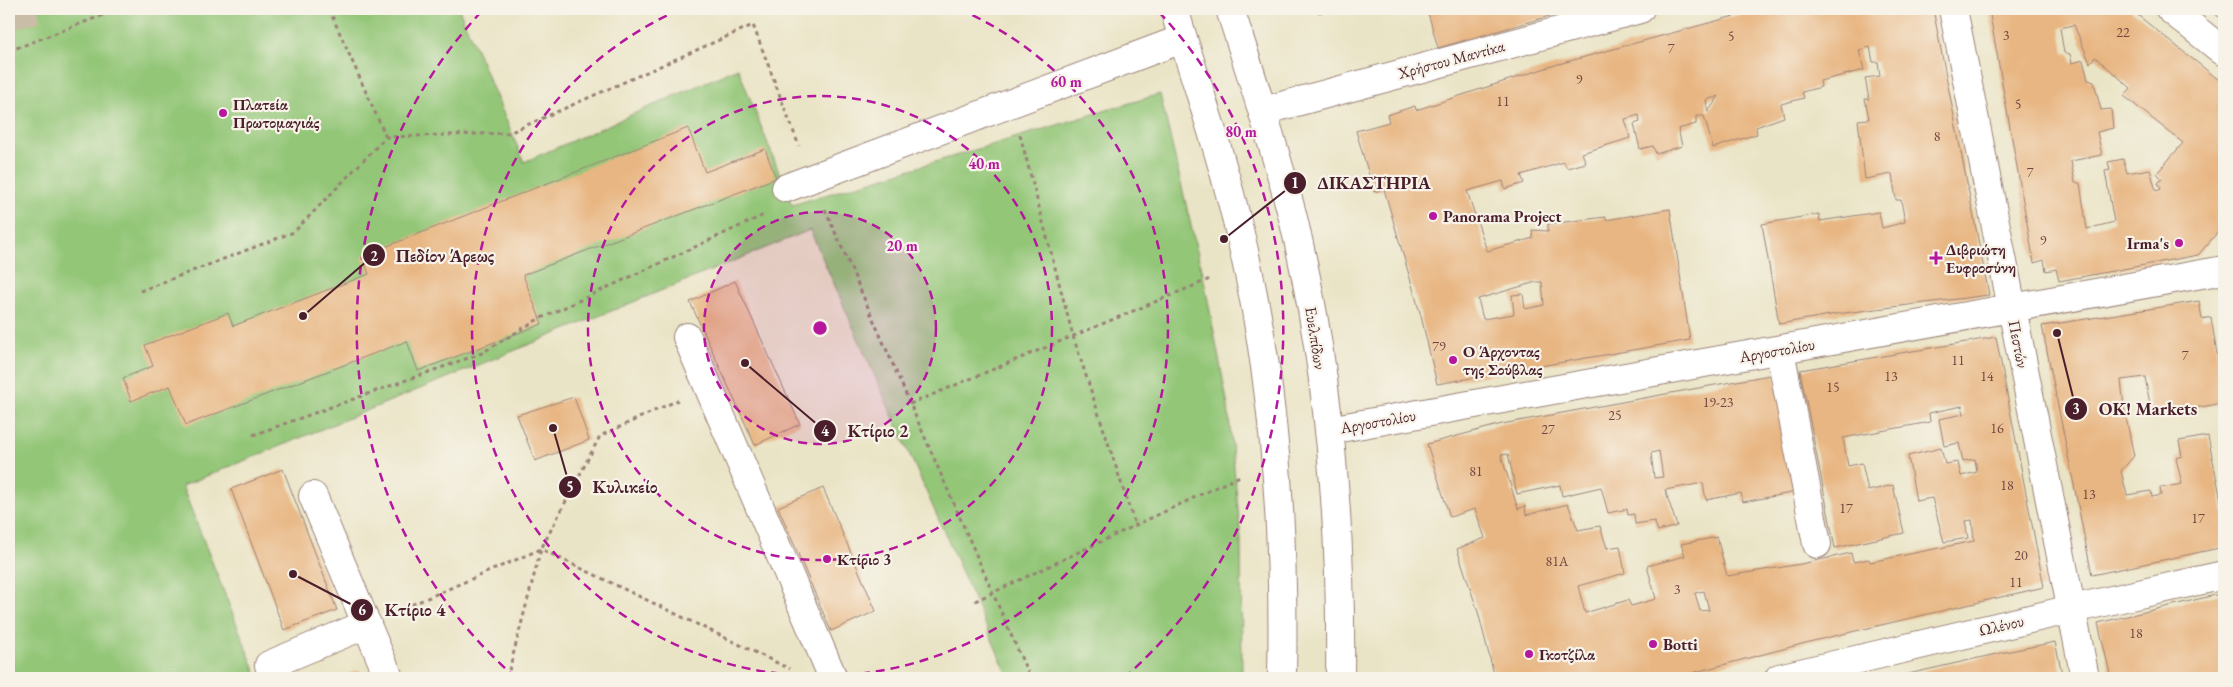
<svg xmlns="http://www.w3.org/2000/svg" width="2233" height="687" font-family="'EB Garamond',serif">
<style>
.green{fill:#93c677;stroke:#6e7251}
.building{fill:#e8b682;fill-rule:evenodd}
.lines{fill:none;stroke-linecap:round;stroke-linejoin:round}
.minor-tunnel{stroke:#cabda7;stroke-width:28;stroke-dasharray:28 14;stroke-linecap:butt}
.minor-casing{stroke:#9a8278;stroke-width:30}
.major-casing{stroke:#9a8278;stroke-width:30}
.path{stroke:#9a8278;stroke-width:3;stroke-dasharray:4 4;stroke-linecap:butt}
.minor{stroke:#fff;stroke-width:28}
.major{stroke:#fff;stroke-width:28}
.ring{fill:none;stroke:#b5179e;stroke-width:2.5;stroke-dasharray:9 6}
.poi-dot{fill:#b5179e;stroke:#f7f3e8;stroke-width:2}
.labels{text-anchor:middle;stroke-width:4.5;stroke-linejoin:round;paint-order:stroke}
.number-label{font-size:14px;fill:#724541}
.street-label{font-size:16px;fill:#4a1f2b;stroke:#f7f3e8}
.poi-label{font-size:16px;font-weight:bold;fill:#4a1f2b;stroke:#f7f3e8;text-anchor:start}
.centre{fill:#b5179e;stroke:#f7f3e8;stroke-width:2.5}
.ring-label{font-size:15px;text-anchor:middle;font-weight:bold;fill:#b5179e;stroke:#f7f3e8;stroke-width:4.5;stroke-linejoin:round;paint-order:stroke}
.leader{fill:none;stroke:#4a1f2b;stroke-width:2}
.callout-dot{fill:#4a1f2b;stroke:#f7f3e8;stroke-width:2}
.mark-label{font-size:15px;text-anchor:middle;font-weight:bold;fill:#fff}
.callout-label{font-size:18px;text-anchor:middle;font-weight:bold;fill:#4a1f2b;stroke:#f7f3e8;stroke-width:4.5;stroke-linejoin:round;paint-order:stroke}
</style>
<rect width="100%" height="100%" fill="#f7f3e8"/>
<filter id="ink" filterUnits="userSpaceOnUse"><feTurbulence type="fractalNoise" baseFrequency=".02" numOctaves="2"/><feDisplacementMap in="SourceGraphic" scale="10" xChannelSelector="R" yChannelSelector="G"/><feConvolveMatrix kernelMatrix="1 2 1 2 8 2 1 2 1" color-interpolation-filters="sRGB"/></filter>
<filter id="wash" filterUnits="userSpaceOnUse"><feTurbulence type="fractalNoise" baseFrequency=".0096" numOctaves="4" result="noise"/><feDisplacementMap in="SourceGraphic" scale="20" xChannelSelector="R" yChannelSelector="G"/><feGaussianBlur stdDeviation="1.12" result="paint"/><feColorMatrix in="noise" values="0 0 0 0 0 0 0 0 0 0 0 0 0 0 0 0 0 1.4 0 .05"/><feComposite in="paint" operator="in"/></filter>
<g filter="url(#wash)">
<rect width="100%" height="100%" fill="#eae4c6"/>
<path class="green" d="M9,9H459L524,162L738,68L792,205L1160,94L1205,285L1228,406L1241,539L1242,678H1009L810,230L182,486L258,678H9Z"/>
<g id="blocks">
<path class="building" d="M1317,9H1333L1319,13Z
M1427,9H1574L1438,48Z
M1760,9H1933L1989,295L1836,314L1779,324L1762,224L1819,214L1820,221L1879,212L1882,228L1905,222L1901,200H1896L1892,174L1865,179L1858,120L1869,119L1865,99H1869L1865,78L1880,76L1878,62H1873L1870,47L1859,50L1864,70L1820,81L1821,87L1802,92L1804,98L1781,104L1784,117L1756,127L1757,134L1713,148L1704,116H1696V124L1678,129L1682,146L1656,154L1653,146L1640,149L1634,124L1640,122L1639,115L1625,119L1630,138L1582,153L1586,163L1567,168L1564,162L1521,175L1524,183L1505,189L1503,181L1467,191L1487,251L1533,238L1532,230L1548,231V224L1606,217V220L1670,209L1690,340L1437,384L1421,316L1384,189L1374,192L1356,131L1389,122L1387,115L1415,106L1416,110L1555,65ZM1719,96L1708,112L1706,100ZM1536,282H1542L1544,305L1525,309L1523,294L1512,295L1514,314L1483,319L1478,299Z
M1989,9H2130L2224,84V225L2198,255L2059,281L2056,269L2046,271L2044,260L2034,263ZM2074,25L2090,63L2095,57L2131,88L2124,96L2183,143L2157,173L2162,179L2158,183L2161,189L2156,191L2150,169L2127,173L2123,159L2108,162L2110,170L2105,171L2114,222L2087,229L2080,183H2075L2071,161L2102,155L2097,132L2113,128L2111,109L2101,110L2094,82L2088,80L2083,60L2072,63L2070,54L2064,53L2060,28Z
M2209,9H2224V21Z
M688,128L705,172L765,149L776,178L523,275L542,324L418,371L407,341L186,425L170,386L131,401L123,378L153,366L145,345L228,313L233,326L369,274L362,256Z
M735,281L800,424L755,445L690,302Z
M2199,301L2202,319L2211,317L2224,398L2218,400V404L2152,415L2145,377L2121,380L2124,408L2134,456L2121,471L2127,495L2151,491L2152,497L2161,495L2160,488L2182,484L2176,458L2182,456L2179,441L2208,436L2224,515V547L2092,575L2042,326Z
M1996,337L2044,587L1817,640L1673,678H1495L1478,612L1457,549L1485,538L1475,509L1450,517L1427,444L1502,424L1775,374L1796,492L1743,502L1741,493L1706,500L1703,483L1665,490L1677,526L1658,531L1654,521L1635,524L1634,514L1628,515L1627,509L1608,513L1601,487L1562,496L1560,485L1517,494L1508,454L1501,455L1518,509L1525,506L1526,515L1568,504L1578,530L1600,526L1607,548L1620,546L1625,573L1578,586L1585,613L1628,600L1631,606L1656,599L1647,566L1685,556L1681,544L1717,537L1727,576L1801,564L1851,553L1853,562L1869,559L1870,562L1974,541L1972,520L1965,521L1968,538L1944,542L1932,498L1916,501L1908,456L1941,448L1945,464L1958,462L1961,476L1977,472L1975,459L1963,461L1959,443L1944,446L1939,419L1964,414L1962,406L1929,413L1930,422L1843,438L1848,466L1862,463L1868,491L1893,485L1904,533L1835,548L1800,370ZM1659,451L1663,477L1654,478L1651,453ZM1704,591L1709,610L1700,611L1695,593Z
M574,397L589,440L535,461L517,415Z
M283,469L337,610L284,630L231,489Z
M823,488L876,611L831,631L778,507Z
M2224,593V678H2111L2098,623Z
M2055,642L2063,678H1891L1996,654Z
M359,670L363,678H338Z"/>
</g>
</g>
<g filter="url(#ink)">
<use href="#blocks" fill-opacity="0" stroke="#9a8278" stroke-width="1"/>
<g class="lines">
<path class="minor-tunnel" d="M9,15L40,9"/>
<defs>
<path id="minor" d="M1953,9L2085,678
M2170,9L2224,52
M1263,111L1640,9
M786,188L1182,39
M687,337L833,678
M1780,350L1817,544
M1329,430L2224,270
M313,496L389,678
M274,678L269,665L367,624
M1779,678L2072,609L2224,575"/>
<path id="major" d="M1174,9C1197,85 1223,160 1241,238C1275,382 1285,530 1282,678
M1230,9C1252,78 1275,147 1293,218C1329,368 1342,524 1340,678"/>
</defs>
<use href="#minor" class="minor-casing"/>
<use href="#major" class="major-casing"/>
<path class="path" d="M329,9L386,137
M9,51L119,9
M1020,135L1073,336L1135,525
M825,209L1030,678
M140,291L294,232L386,137L509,133L753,25L799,146
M910,404L1210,279
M253,435L482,353L535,321L766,214
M975,601L1240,476
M397,611L541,549L790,669
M507,678L541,549L600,436L678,400"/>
<use href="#minor" class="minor"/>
<use href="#major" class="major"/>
</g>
</g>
<circle cx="820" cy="328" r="116" fill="#b5179e" fill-opacity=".12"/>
<g class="ring">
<circle cx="820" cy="328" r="116"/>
<circle cx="820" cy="328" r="232"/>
<path d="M959 9A348 348 0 1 1 681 9"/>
<path d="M516 678A464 464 0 0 1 481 12M1159 12A464 464 0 0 1 1124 678"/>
</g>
<g class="poi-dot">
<circle cx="223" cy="113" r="5"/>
<circle cx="1433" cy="216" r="5"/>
<circle cx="2179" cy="243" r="5"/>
<path d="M1933.5 250.5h5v5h5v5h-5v5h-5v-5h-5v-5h5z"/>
<circle cx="1453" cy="360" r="5"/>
<circle cx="827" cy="559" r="5"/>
<circle cx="1653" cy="644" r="5"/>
<circle cx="1529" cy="654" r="5"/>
</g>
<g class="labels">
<g class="number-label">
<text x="2123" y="37">22</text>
<text x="2006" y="40">3</text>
<text x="1731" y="41">5</text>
<text x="1671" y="53">7</text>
<text x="1579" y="84">9</text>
<text x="1503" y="106">11</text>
<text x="2018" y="109">5</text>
<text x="1937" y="141">8</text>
<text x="2030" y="177">7</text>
<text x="2043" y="245">9</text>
<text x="1439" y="351">79</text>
<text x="2185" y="360">7</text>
<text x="1958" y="365">11</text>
<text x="1891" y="381">13</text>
<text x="1987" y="381">14</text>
<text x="1833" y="392">15</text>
<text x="1718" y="407">19-23</text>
<text x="1615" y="420">25</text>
<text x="1997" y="433">16</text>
<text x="1548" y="434">27</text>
<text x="1476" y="476">81</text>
<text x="2007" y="490">18</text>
<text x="2089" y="499">13</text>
<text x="1846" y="513">17</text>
<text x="2198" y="523">17</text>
<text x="2021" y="560">20</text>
<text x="1557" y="566">81Α</text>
<text x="2016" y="587">11</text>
<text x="1677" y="594">3</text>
<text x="2136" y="638">18</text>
</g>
<g class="street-label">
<text transform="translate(1451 59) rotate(-15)" y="6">Χρήστου Μαντίκα</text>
<text transform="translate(1316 338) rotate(81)" y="6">Ευελπίδων</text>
<text transform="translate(2019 344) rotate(79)" y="6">Πεστών</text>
<text transform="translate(1777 350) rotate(-10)" y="6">Αργοστολίου</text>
<text transform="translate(1378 421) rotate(-10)" y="6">Αργοστολίου</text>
<text transform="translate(2001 625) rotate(-13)" y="6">Ωλένου</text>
</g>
<g class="poi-label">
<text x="233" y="110">Πλατεία<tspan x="233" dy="18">Πρωτομαγιάς</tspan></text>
<text x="1443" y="222">Panorama Project</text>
<text x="2169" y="249" text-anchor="end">Irma's</text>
<text x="1946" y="255">Διβριώτη<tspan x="1946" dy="18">Ευφροσύνη</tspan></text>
<text x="1463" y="357">Ο Άρχοντας<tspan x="1463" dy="18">της Σούβλας</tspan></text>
<text x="837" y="565">Κτίριο 3</text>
<text x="1663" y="650">Botti</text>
<text x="1539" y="660">Γκοτζίλα</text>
</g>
</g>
<circle cx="820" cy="328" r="8" class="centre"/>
<g class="ring-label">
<text x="1066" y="87">60 m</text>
<text x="1241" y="137">80 m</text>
<text x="984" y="169">40 m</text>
<text x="902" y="251">20 m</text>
</g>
<path class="leader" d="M1224 239L1295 183M303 316L374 255M2057 333L2076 409M745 363L825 431M553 428L570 487M293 574L362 610"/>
<g class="callout-dot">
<circle cx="1224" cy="239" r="5"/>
<circle cx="303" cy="316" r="5"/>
<circle cx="2057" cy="333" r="5"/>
<circle cx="745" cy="363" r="5"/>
<circle cx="553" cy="428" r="5"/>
<circle cx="293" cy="574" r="5"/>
<circle cx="1295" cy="183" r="12"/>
<circle cx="374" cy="255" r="12"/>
<circle cx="2076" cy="409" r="12"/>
<circle cx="825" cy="431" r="12"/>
<circle cx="570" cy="487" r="12"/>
<circle cx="362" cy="610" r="12"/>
</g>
<g class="mark-label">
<text x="1295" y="188">1</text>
<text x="374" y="261">2</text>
<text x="2076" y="414">3</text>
<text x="825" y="436">4</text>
<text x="570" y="492">5</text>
<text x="362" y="615">6</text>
</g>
<g class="callout-label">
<text x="1374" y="189">ΔΙΚΑΣΤΗΡΙΑ</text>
<text x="445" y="262">Πεδίον Άρεως</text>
<text x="2148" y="415">OK! Markets</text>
<text x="878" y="437">Κτίριο 2</text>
<text x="625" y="493">Κυλικείο</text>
<text x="415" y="616">Κτίριο 4</text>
</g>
<rect width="2233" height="687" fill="none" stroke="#f7f3e8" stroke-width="30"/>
</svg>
